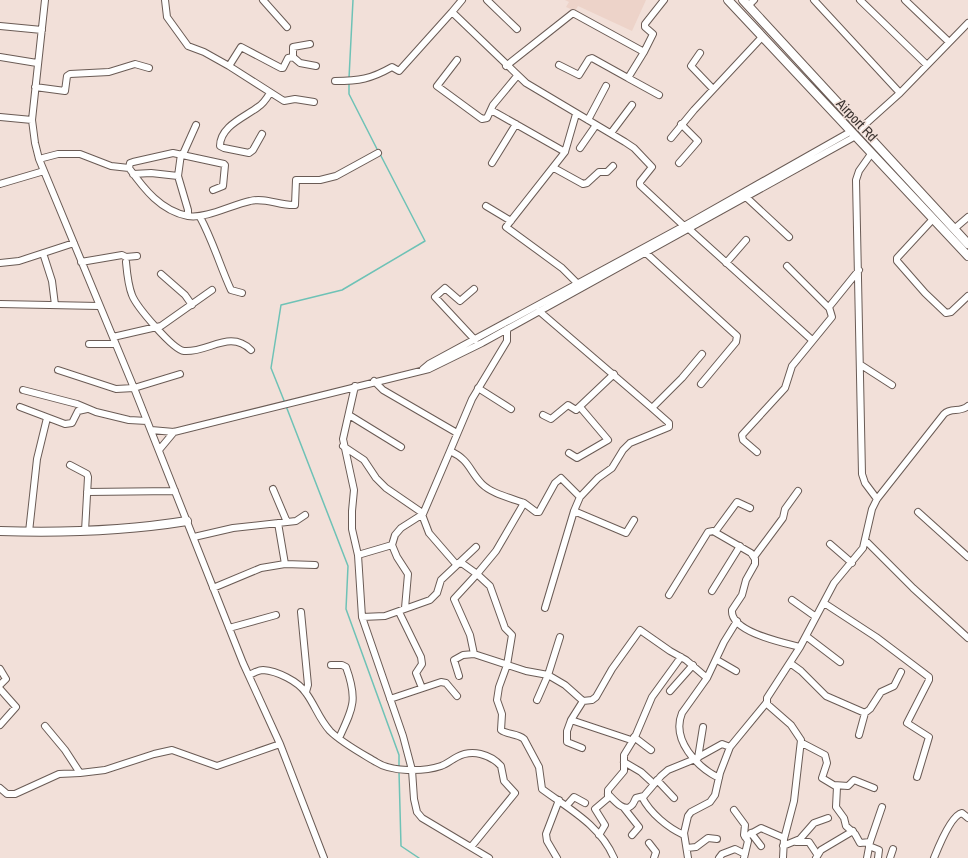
<svg xmlns="http://www.w3.org/2000/svg" width="968" height="858" font-family="'Archivo Narrow',sans-serif">
<style>
.built{fill:#edd3c9}
.lines{fill:none;stroke-linecap:round;stroke-linejoin:round}
.stream{stroke:#6ec2b6;stroke-width:1.5}
.minor-casing{stroke:#6a5b55;stroke-width:8}
.major-casing{stroke:#6a5b55;stroke-width:10}
.minor{stroke:#fff;stroke-width:6}
.major{stroke:#fff;stroke-width:8}
.labels{text-anchor:middle;stroke-width:3;stroke-linejoin:round;paint-order:stroke}
.street-label{font-size:14px;fill:#38312e;stroke:#f2e0d9}
</style>
<rect width="100%" height="100%" fill="#f2e0d9"/>
<path class="built" d="M565,0H646L632,31L578,6L575,11L566,7L569,2Z"/>
<g class="lines">
<path class="stream" d="M349,78L353,0
M349,82V94L378,151
M285,403L271,368L281,305L342,290L425,241L380,154
M286,406L348,566L346,609L399,755V768
M399,772L401,846L419,858"/>
<defs>
<path id="minor" d="M45,0L32,120L35,143L39,159L134,388L243,663L280,744L324,858
M165,0L167,17L188,46L204,52L229,66
M263,0L287,27
M487,0L517,29
M814,0L900,93
M860,0L927,65
M905,0L949,42
M748,6L754,0
M452,12L462,0
M0,26L42,30
M310,44L293,47V57L300,63L316,66
M644,52L653,34L645,27V24L664,0
M700,53L691,66L713,89
M0,57L37,63
M293,57L288,58L283,68H281L241,47L229,66L284,101L295,99L314,102
M457,60L437,86L482,119L487,118L493,105L517,76
M506,66L573,13L644,52L628,78L592,58L589,59L579,75L559,65
M628,78L659,95
M335,81C359,81 371,79 392,67L399,71L452,12L526,83L625,142L634,148L652,167L640,182V185L684,226
M35,87L65,91L67,76L70,74L109,72L135,64L149,68
M491,110L565,152L576,114
M0,117L32,120
M588,120L606,86
M861,128L900,93L968,23
M611,133L632,105
M262,134L253,150L249,153L224,148L220,146C220,126 245,117 258,107C263,104 267,98 270,93
M671,138L694,110L762,37
M580,148L596,125
M565,152L506,227L562,268L577,283
M183,154L196,125
M871,154L859,171L856,180L862,474L865,483L877,499
M39,159L58,154H80L111,166L129,168
M492,163L516,124
M679,163L698,141L681,124
M129,168L130,163L133,162L173,153L224,164L225,165L223,186L213,190
M129,168C144,189 161,211 188,216V210L178,176
M554,168L583,184L587,183L599,172H607L613,166
M133,174L151,173L178,176L181,154
M0,184L44,171
M746,197L789,237
M486,206L511,221
M188,216C206,219 231,205 250,201C265,197 280,206 295,205L296,180H320L336,176L378,153
M200,217C213,241 220,266 231,290L242,293
M933,219L897,258V261L925,293L946,313L951,312L968,296
M689,229L812,340
M954,229L968,217
M43,253L52,281L55,305
M646,253L737,336L736,342L701,384
M81,262L122,255L126,257L137,256
M126,262C127,273 128,285 132,295C136,306 173,350 184,351C208,353 230,329 251,350
M0,263L19,261L74,243
M726,263L746,240
M787,266L829,308
M161,274L185,295L192,305
M474,289L460,301L445,288L435,297L475,340
M0,304L99,306
M539,311L652,408L682,378L702,354
M113,337L161,326L212,290
M89,344H115
M861,365L892,385
M423,369L429,364L684,226L850,132
M58,370L116,389L134,388L180,374
M374,381L383,390L457,433
M355,386L343,439L354,490L352,511V529L358,555L362,617L403,736L412,770L414,799L417,812L422,818L489,858
M478,388L511,409
M23,390L77,404L96,412L129,420L147,421
M20,407L65,424L72,423L78,411L87,409
M349,415L401,447
M543,415L551,419L568,405L576,410L614,374
M151,430L174,432L429,369L482,343L854,137
M343,446L364,460L376,478L386,488L421,512L429,533L455,563L463,564L477,574L454,599L470,635L474,654
M159,450L174,432
M450,451L472,399L507,341V329
M757,452L743,440L742,435L785,388L792,366L832,317L829,307L859,270
M569,453L577,458L608,440L580,407
M70,465L87,474L88,477L85,531
M273,489L287,522
M87,492L175,491
M524,503L536,512H539L555,483L561,478L580,497
M918,512L968,557
M634,520L626,533L574,511L580,497L598,478L612,468L623,450L630,443L669,427V423L652,408
M29,532L37,459L47,418
M715,532L737,502L750,508
M194,537L233,528L296,521L305,515
M865,540L913,588L968,638
M830,544L852,563
M392,545L397,557L408,574L405,608
M358,555L392,545L395,535L401,528L423,514L450,451C470,460 469,471 482,484C492,494 511,498 524,503L496,551L477,574L490,586L505,628L512,635L507,665L499,687L497,700L502,714L501,730C507,735 517,733 524,739L539,767L542,789C569,809 600,825 614,858
M754,557L783,518L785,509L798,491
M285,564L315,565
M213,588L261,568L285,564L278,523
M712,591L740,546
M669,595L708,532L713,531L751,553L755,559V564L746,580L742,595L732,610C730,632 784,643 800,647
M792,600L816,617
M824,603L876,637L929,677V680L907,723L929,737L917,777
M545,608L574,511
M301,612L308,685L306,692
M399,612L421,657L422,664L416,673L422,688
M362,617L385,616L430,600L437,593L441,580L476,547
M229,628L276,615
M806,636L840,662
M717,660L736,671
M790,663L801,671L826,696L865,713L870,709L881,692L894,686L901,672
M331,665H342L346,667C358,700 353,708 339,738
M0,669L6,679L0,685
M249,675C254,673 258,670 263,670C277,671 298,681 306,693C315,705 319,719 330,731C342,743 361,753 376,762C391,772 423,772 441,766C447,764 451,760 457,757C472,749 490,754 501,766L504,781L515,793L471,847
M459,676L454,660L463,655L474,654L526,671L548,675L565,685L583,701L592,700L596,697L612,669L640,630L670,651L686,660L707,678
M0,689L16,707L0,725
M670,691L693,665
M390,699L441,682L446,683L457,696
M537,700L548,675L560,637
M571,720L583,701
M45,726L65,750L80,773L105,770L154,754L172,750L217,766L280,744
M859,735L865,713
M634,737L651,750
M802,743L825,755L827,763L822,778L837,787L836,807L844,818L846,826L855,834L860,843L870,842
M582,748L567,742V731L571,720L631,740
M698,758L703,727
M624,762L641,772L654,784
M719,778C697,767 671,740 682,713L707,678L724,642L737,621
M657,780L674,798
M834,785L848,786L854,780L874,788
M0,788L7,794H15L59,774L80,773
M608,794C613,799 624,813 631,806C634,804 634,801 636,798L644,796L661,776L668,770L695,759L722,744L730,747
M642,797C650,813 668,828 684,835
M567,805L574,797L585,803
M624,808L639,827L632,835
M734,810L745,825L744,835L748,841L744,858
M751,833L761,846
M599,835L605,825L595,809L608,798V790L624,771V755L635,737L652,697L681,657
M745,837L761,828L784,838
M796,842H809L817,854
M649,843L656,852L654,858
M783,846L800,839L814,823L828,818
M869,846L879,850L878,858
M687,848L696,847L708,838L717,839
M557,858L547,841L546,834L559,800
M688,858L684,833L688,816L691,812L710,802L715,795L720,773L730,747L767,702
M719,858L722,854L735,849L745,854
M783,858L784,839L794,801L801,740L791,725L767,704V698L800,647L834,583L863,548L872,509L877,499L944,414C951,407 960,413 968,406
M816,858L821,850L853,831
M867,858L870,842L882,807
M890,858L893,849
M934,858C938,848 951,815 962,813L968,818"/>
<path id="major" d="M728,0L968,256
M743,0L968,244
M0,531C62,533 125,531 187,521"/>
</defs>
<use href="#minor" class="minor-casing"/>
<use href="#major" class="major-casing"/>
<use href="#minor" class="minor"/>
<use href="#major" class="major"/>
</g>
<g class="labels">
<g class="street-label">
<text transform="translate(857 120) rotate(47)" y="5">Airport Rd</text>
</g>
</g>
</svg>
